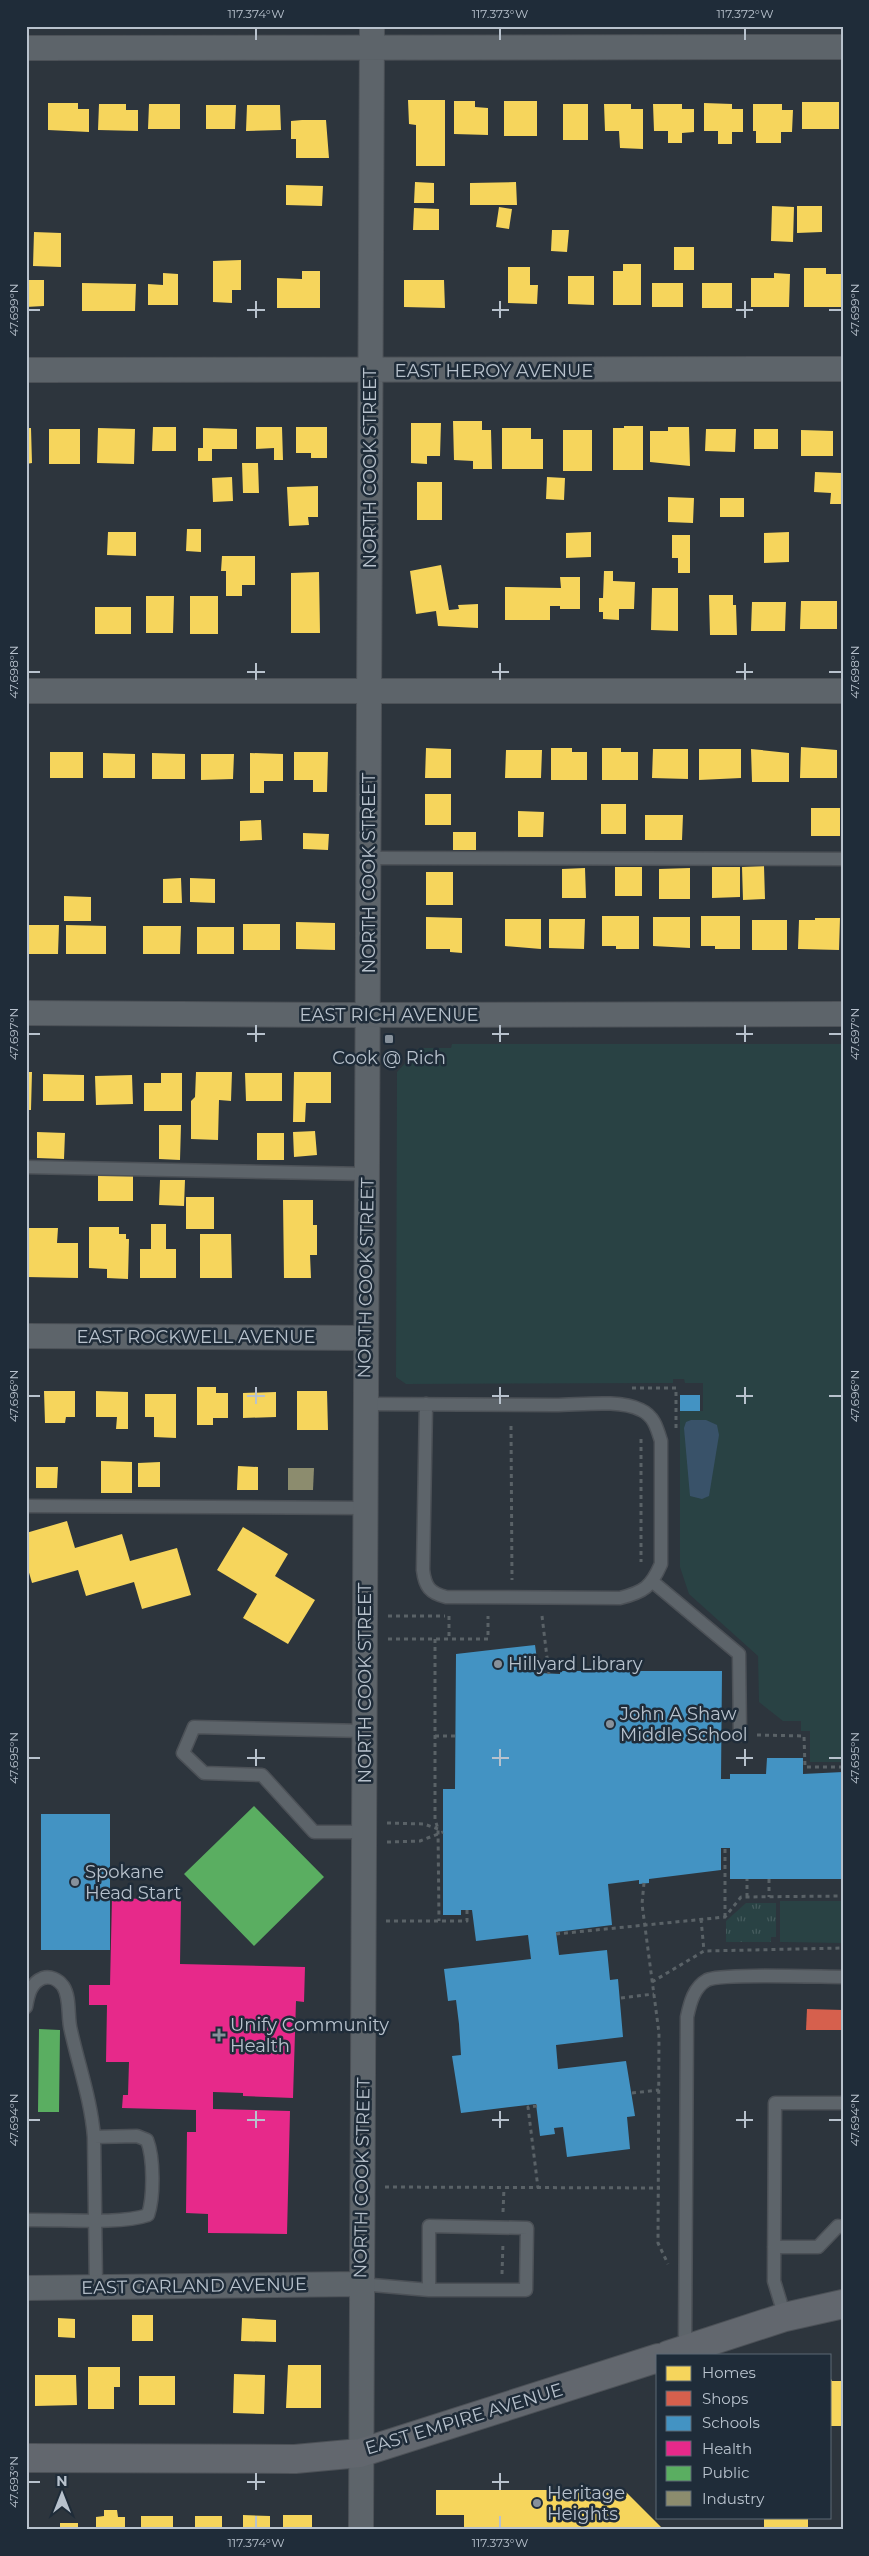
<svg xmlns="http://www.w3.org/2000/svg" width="869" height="2556" font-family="Montserrat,sans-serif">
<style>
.green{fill:#294244}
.park{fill:url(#park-tufts)}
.water{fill:#395269}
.homes{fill:#f6d55c}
.shops{fill:#d6604d}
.schools{fill:#4393c3}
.health{fill:#e7298a}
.public{fill:#5aae61}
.industry{fill:#8c8c6e}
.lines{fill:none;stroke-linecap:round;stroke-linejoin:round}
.lane-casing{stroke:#4c5157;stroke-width:15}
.street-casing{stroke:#4c5157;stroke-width:26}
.secondary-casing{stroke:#4c5157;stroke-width:30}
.path{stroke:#5a6267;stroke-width:3;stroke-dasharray:4 4;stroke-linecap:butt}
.lane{stroke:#5d646a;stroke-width:12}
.street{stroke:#5d646a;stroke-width:24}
.secondary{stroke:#62676e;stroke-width:28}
.ticks{fill:none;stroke:#b8c2cd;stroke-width:2}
.poi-dot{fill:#87919b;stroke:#1f2c39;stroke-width:2}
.labels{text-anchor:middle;stroke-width:5;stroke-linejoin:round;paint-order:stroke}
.street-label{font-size:18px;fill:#b8c2cd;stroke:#1f2c39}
.poi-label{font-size:18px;fill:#b8c2cd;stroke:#1f2c39;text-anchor:start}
.neatline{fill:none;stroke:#b8c2cd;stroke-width:2}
.ticks-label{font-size:12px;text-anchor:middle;fill:#b8c2cd}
</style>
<defs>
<pattern id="park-tufts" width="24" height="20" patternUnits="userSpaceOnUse" patternTransform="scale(1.25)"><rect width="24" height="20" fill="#294244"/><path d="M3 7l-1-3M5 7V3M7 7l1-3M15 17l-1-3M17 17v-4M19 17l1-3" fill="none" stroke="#465c5e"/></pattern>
</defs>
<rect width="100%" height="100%" fill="#2d353d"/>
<path class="green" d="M452,1044H843V1762H810V1731H801V1721H783L759,1702L758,1656L689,1594L680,1567V1411H703V1383H685L684,1379H673V1383L406,1384L396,1377L397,1072L419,1048H451Z
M780,1901H843V1943L780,1942Z"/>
<path class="park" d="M746,1903H776V1937H771V1942H726V1921Z"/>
<path class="water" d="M691,1420H706L717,1425L719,1435L709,1496L702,1499L690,1496L684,1428L686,1422Z"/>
<path class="homes" d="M408,100H445V166H416V125L409,124Z
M454,101H475V107L488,108V135L454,134Z
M504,101H537V136H504Z
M802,102H839V129H802Z
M48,103H78V109H89V132L48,130Z
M704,103L732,104V109H743V132H732V144H718V131H704Z
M26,104H29V131H26Z
M99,104H126V110H138V131L98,130Z
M149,104H180V129H148Z
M563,104H588V140H563Z
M604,104H631V109H643V149L620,148L619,131H605Z
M653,104H682V109H694V132L682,133V143H668V131H654Z
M753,104H782V110H793L792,132H781V143H756V131H753Z
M206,105H236L235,129H206Z
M247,105H280L281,130L246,131Z
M302,120H326L329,158H296V139H291V121Z
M415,182L434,183V203H414Z
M516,182L517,205H470V183Z
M286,185L323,186L322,206L286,205Z
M772,206L794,207L793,242L771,241Z
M797,206H822V232L797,233Z
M499,207L512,209L509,229L496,227Z
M414,208L439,209V230H413Z
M552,230H569L567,252L551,251Z
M34,232L61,233V267L33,266Z
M674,247H694V270H674Z
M241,260V290H232V303L213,302V261Z
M623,264H641V305H613V271H623Z
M508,267H530V285H538L537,304L508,303Z
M804,268H826V274H843V307H804Z
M302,271H320V308H277V278L302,279Z
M163,273L178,274V305H148V284L163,285Z
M774,273L790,274L789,307H751V278H774Z
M568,276H594V305L568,304Z
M26,280H44V306L26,307Z
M404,280H444L445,308L404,307Z
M82,283L136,284L135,311H82Z
M652,283H683V307H652Z
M702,283H732V308H702Z
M453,421H482V430H491L492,469H473V461L454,460Z
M411,423H441L440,456H427V464L411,463Z
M624,426H643V470H613V428H624Z
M153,427H176V451H152Z
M256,427H282L283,460H274V448L256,449Z
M296,427H327V458H311V453H296Z
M668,427H689L690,466L650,462V431H668Z
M26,428H31L32,463L26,464Z
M98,428L135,429L134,464L97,463Z
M203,428L237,429V449H212V461H198V448H203Z
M502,428H531V439H543V469H502Z
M49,429H80V464H49Z
M706,429H736L735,452L705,451Z
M754,429H778V449H754Z
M563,430H592V471H563Z
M801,430L833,431V456H801Z
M242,463H258L259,493H243Z
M815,472L842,473V504H830L831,493L814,492Z
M232,477L233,501L213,502L212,478Z
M547,477L565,478L564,500L546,499Z
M417,482H442V520H417Z
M318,486V517H308L309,525L289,526L287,487Z
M668,497L694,498L693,523L668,522Z
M720,498H744V517H720Z
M187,529H201V552L186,551Z
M108,532H136V556L107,555Z
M591,532V557L566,558V533Z
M789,532V562L764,563V533Z
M672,535H690V573H678V558H672Z
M222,556H255V585H242V596H226V571H221Z
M441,565L449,610L459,609L458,605L478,604V628L438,626L436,611L416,614L410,571Z
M604,571H613V581L635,582L634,609H619V620L603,619V612H599V598H603Z
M319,572L320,633H291V573Z
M560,577H580V609H560V606H550V620H505V587L561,588Z
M652,588H678V631L651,630Z
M709,595H733V605H736L737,635H710Z
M146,596H174L173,633H146Z
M190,596H218V634H190Z
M801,601H837V629H800Z
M752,602H786L785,631H751Z
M95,607H131V634H95Z
M801,747L837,750V778H800Z
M426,748L451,749V778H425Z
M551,748H572V752H587V780H551Z
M602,748H621V752H638V780H602Z
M653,749H688V779L652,778Z
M699,749H741V778L699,780Z
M751,749L789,753V782H752Z
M506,750H542L541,778H505Z
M50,752H83V778H50Z
M294,752H328L327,792H313V780H294Z
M103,753L135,754V778H103Z
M152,753L185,754V779H152Z
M250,753L283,754V781H264V793H250Z
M201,754H234L233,779L201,780Z
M425,794H451V825H425Z
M601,804H626V834H601Z
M811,808H840V836H811Z
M518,811L544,812L543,837H518Z
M26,812H28V838H26Z
M645,815H683L682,840H645Z
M261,820L262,840L240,841V821Z
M453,832H476V850H453Z
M303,833L329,834L328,850L303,849Z
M764,866L765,899L743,900L742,867Z
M615,867H642V896H615Z
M712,867H740V897L712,898Z
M585,868L586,898H562V869Z
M690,868V899H659V869Z
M426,872H453V905H426Z
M181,878L182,903H163V879Z
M190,878L215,879V903L190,902Z
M64,896L91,897V921H64Z
M602,916H639V949H616V946H602Z
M701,916H740V949H715V946H701Z
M426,917L462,918V953L450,952V949H426Z
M653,917H690V948L653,946Z
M815,918H840L839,950L798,949L799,920H815Z
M505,919H541V949L505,946Z
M549,919H585L584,949L549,948Z
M752,920H787V950H752Z
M296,922L335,923V950L296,949Z
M243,924H280V950H243Z
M26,925H59L58,954H26Z
M66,925L106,926V954H66Z
M143,926H181L180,954H143Z
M197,927H234V954H197Z
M26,1072H32L31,1110H26Z
M196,1072H232L231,1101L219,1100L218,1140L191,1139V1101L195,1097Z
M294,1072H331V1103H306L305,1122H293Z
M161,1073H182V1111H144V1083H161Z
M245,1073H282V1101H246Z
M43,1074L84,1075V1101H43Z
M132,1075L133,1104L96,1105L95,1076Z
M159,1125H181L180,1160L159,1159Z
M315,1131L317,1155L294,1157L293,1132Z
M37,1132L65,1133L64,1159L37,1158Z
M257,1133H284V1160H257Z
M98,1174H133V1201H98Z
M160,1180H185L184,1206L159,1205Z
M186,1197H214V1229H186Z
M283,1200H313V1225H317V1255H310L311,1278H284Z
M151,1224H166V1249H176V1278H140V1249H151Z
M89,1227H119V1234H126V1239H129L128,1279L107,1278V1269L89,1268Z
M26,1228H58L57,1243H78V1278L26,1277Z
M200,1234H231L232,1278H200Z
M197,1387H216V1393H228V1418H213V1425H197Z
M44,1391H75V1417H66L65,1423H45Z
M96,1391L128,1392V1429H116L117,1417H96Z
M297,1391H327L328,1430H297Z
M276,1392V1417L243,1418V1393Z
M145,1394H176V1438L154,1437V1417H145Z
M101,1461L132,1462V1493H101Z
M160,1462V1487H138V1463Z
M238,1466L258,1467V1490H237Z
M36,1467H58L57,1488H36Z
M67,1521L75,1548L122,1534L130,1561L177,1548L191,1595L142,1609L134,1582L86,1596L78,1570L32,1583L26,1562V1533Z
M243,1527L288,1554L275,1576L315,1600L288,1644L243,1618L257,1594L217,1570Z
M132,2315H153V2341H132Z
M58,2318L75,2319V2338L58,2337Z
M242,2318L276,2320V2342L241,2341Z
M288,2365H321V2408H286Z
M88,2367H120V2387H114V2409H88Z
M234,2374L265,2375L264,2414L233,2413Z
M35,2375H76L77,2405L35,2406Z
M139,2376H175V2405H139Z
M830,2377L832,2381H842L843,2426H830Z
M436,2490H624L664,2530H464V2515H436Z
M104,2510H117L118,2517H125V2530H96V2517L104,2516Z
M243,2515L270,2516V2530H243Z
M283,2515H312V2530H283Z
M141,2516H173V2530H141Z
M195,2516H222V2530H195Z
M764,2517H808V2530H770V2528H764Z
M60,2523H78V2530H40V2527H60Z"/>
<path class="shops" d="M807,2009L843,2010V2030H806Z"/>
<path class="schools" d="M680,1395H700V1411H680Z
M535,1645L539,1673L560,1674V1671H722L721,1779H730V1774H766L767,1758H803V1774L843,1772V1879H730V1848H721V1870L649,1879V1883L639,1884V1880L608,1884L612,1925L556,1932L559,1955L607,1950L610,1980L618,1979L623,2037L556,2045L558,2069L626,2061L635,2116L627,2117L630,2149L567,2157L563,2127L554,2128L555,2134L540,2136L536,2104L461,2113L452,2056L461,2055L459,2024L456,2000L448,2001L444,1969L531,1959L528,1935L476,1941L472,1910H461V1915H443V1789H455L456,1654Z
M41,1814H110V1950H41Z"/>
<path class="health" d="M112,1898L181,1900L180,1964L305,1967L304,2002L296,2001L293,2098L243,2096V2093L213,2092V2109L290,2111L287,2234L208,2233V2214L186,2213L187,2132H196V2110L122,2108L123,2095H128L129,2062H106L107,2005H89V1985H110Z"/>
<path class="public" d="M254,1806L324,1877L254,1946L184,1874Z
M39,2029L60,2030L59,2112H38Z"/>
<path class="industry" d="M288,1468H314L313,1490H288Z"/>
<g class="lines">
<defs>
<path id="lane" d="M368,858L843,859
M26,1167L367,1174
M365,1404C428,1404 491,1405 555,1405C580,1405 619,1399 641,1410C654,1416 657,1428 661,1441V1564C651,1587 644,1592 620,1598L446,1597C430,1593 425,1587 423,1570L426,1404
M26,1506L364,1508
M653,1582L739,1654L740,1735
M365,1731L194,1727L183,1753L204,1773L262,1775L314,1832H365
M26,2007C28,1996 30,1983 43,1978C50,1976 58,1979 63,1986C71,1998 67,2017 71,2031C79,2067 91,2100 94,2137
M26,2220C59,2219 119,2225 148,2215C154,2197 154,2158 147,2140L137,2136L94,2137L96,2287
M774,2247H818L838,2226L843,2227
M361,2284L429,2290H526L527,2228L429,2226V2290
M785,2317L774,2281L775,2103H843
M685,2349L687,2017C690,2003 694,1987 707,1980C721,1973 820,1977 843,1977"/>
<path id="street" d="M26,48L843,47
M26,370L843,369
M26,691H843
M26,1013L343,1015L843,1014
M26,1336L365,1338
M26,2288L361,2284
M361,2530L372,26"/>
<path id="secondary" d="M668,2355L785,2317L843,2304
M26,2458L295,2459L360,2453L658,2358"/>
</defs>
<use href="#lane" class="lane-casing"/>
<use href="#street" class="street-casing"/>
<use href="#secondary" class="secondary-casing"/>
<path class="path" d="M632,1388H676V1428
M511,1426L512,1580
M641,1439V1562
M388,1616H445
M449,1616V1639
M542,1616L549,1674
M388,1639H488V1616
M435,1639V1819L438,1829L439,1921
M757,1735L804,1736L805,1767H843
M435,1736H455
M387,1823L424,1824L438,1829
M387,1842L420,1841L443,1832
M769,1879V1897
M644,1883L642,1904L659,2033L658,2243L668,2264
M747,1897V1879
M725,1917V1848
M701,1919L704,1951
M386,1921H467V1910
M556,1934L725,1917L741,1897L843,1896
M652,1982L704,1951L843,1948
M621,1998L654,1994
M632,2093L659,2090
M537,2106L528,2107L538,2188
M385,2187L660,2188
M503,2212L504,2188
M502,2274L503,2243"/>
<use href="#lane" class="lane"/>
<use href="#street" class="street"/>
<use href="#secondary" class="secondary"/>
</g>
<path class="ticks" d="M256,28V40M500,28V40M745,28V40M256,301V318M500,301V318M745,301V318M28,310H40M247,310H265M492,310H509M736,310H753M829,310H842M256,663V680M500,663V680M745,663V680M28,672H40M247,672H265M492,672H509M736,672H753M829,672H842M256,1025V1042M500,1025V1042M745,1025V1042M28,1034H40M247,1034H265M492,1034H509M736,1034H753M829,1034H842M256,1387V1404M500,1387V1404M745,1387V1404M28,1396H40M247,1396H265M492,1396H509M736,1396H753M829,1396H842M256,1749V1766M500,1749V1766M745,1749V1766M28,1758H40M247,1758H265M492,1758H509M736,1758H753M829,1758H842M256,2111V2128M500,2111V2128M745,2111V2128M28,2120H40M247,2120H265M492,2120H509M736,2120H753M829,2120H842M256,2473V2490M500,2473V2490M28,2482H40M247,2482H265M492,2482H509M256,2516V2528M500,2516V2528"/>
<g class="poi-dot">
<rect x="384" y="1034" width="10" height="10" rx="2.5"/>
<circle cx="498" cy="1664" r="5"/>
<circle cx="610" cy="1724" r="5"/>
<circle cx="75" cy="1882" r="5"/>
<path d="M216.5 2027.5h5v5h5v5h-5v5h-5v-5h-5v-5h5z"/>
<circle cx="537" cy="2503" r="5"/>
</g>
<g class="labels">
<g class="street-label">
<text x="494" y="377">EAST HEROY AVENUE</text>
<text transform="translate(370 468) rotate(-90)" y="6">NORTH COOK STREET</text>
<text transform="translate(369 873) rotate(-90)" y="6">NORTH COOK STREET</text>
<text x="389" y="1021">EAST RICH AVENUE</text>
<text transform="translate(366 1278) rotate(-89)" y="6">NORTH COOK STREET</text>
<text x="196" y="1343">EAST ROCKWELL AVENUE</text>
<text transform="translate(365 1683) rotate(-90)" y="6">NORTH COOK STREET</text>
<text transform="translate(362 2178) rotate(-89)" y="6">NORTH COOK STREET</text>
<text transform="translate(194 2286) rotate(-1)" y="6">EAST GARLAND AVENUE</text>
<text transform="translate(464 2419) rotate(-17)" y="6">EAST EMPIRE AVENUE</text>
</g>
<g class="poi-label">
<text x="389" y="1064" text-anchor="middle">Cook @ Rich</text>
<text x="508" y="1670">Hillyard Library</text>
<text x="620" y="1720">John A Shaw<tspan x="620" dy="21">Middle School</tspan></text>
<text x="85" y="1878">Spokane<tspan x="85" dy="21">Head Start</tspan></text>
<text x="230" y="2031">Unify Community<tspan x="230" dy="21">Health</tspan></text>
<text x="547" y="2499">Heritage<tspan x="547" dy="21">Heights</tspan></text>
</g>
</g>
<rect width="869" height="2556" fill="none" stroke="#1f2c39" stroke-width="55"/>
<rect x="656" y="2354" width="175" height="165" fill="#1f2c39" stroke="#5c6874"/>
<rect x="666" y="2366" width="25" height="15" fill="#f6d55c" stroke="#5c6874"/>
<text x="702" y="2378" font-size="15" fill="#b8c2cd">Homes</text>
<rect x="666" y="2391" width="25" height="15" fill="#d6604d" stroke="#5c6874"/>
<text x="702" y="2404" font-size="15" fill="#b8c2cd">Shops</text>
<rect x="666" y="2416" width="25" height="15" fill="#4393c3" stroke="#5c6874"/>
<text x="702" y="2428" font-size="15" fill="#b8c2cd">Schools</text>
<rect x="666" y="2441" width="25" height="15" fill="#e7298a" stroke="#5c6874"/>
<text x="702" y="2454" font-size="15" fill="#b8c2cd">Health</text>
<rect x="666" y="2466" width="25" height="15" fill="#5aae61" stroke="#5c6874"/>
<text x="702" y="2478" font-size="15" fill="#b8c2cd">Public</text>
<rect x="666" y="2491" width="25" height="15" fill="#8c8c6e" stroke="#5c6874"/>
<text x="702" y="2504" font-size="15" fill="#b8c2cd">Industry</text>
<g transform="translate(62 2494)" stroke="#1f2c39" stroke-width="4" paint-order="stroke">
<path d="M0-4L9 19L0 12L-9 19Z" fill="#b8c2cd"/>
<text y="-8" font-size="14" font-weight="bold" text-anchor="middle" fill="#b8c2cd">N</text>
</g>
<rect x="28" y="28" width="814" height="2500" class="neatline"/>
<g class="ticks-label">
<text x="256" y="18">117.374°W</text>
<text x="500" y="18">117.373°W</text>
<text x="745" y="18">117.372°W</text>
<text transform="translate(14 310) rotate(-90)" y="4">47.699°N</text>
<text transform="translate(855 310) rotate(-90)" y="4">47.699°N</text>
<text transform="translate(14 672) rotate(-90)" y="4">47.698°N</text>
<text transform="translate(855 672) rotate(-90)" y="4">47.698°N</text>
<text transform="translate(14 1034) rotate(-90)" y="4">47.697°N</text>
<text transform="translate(855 1034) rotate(-90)" y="4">47.697°N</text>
<text transform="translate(14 1396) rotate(-90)" y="4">47.696°N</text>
<text transform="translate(855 1396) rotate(-90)" y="4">47.696°N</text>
<text transform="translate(14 1758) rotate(-90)" y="4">47.695°N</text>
<text transform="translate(855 1758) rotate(-90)" y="4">47.695°N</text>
<text transform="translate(14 2120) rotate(-90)" y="4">47.694°N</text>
<text transform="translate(855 2120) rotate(-90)" y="4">47.694°N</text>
<text transform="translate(14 2482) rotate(-90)" y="4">47.693°N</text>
<text x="256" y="2547">117.374°W</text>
<text x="500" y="2547">117.373°W</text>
</g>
</svg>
